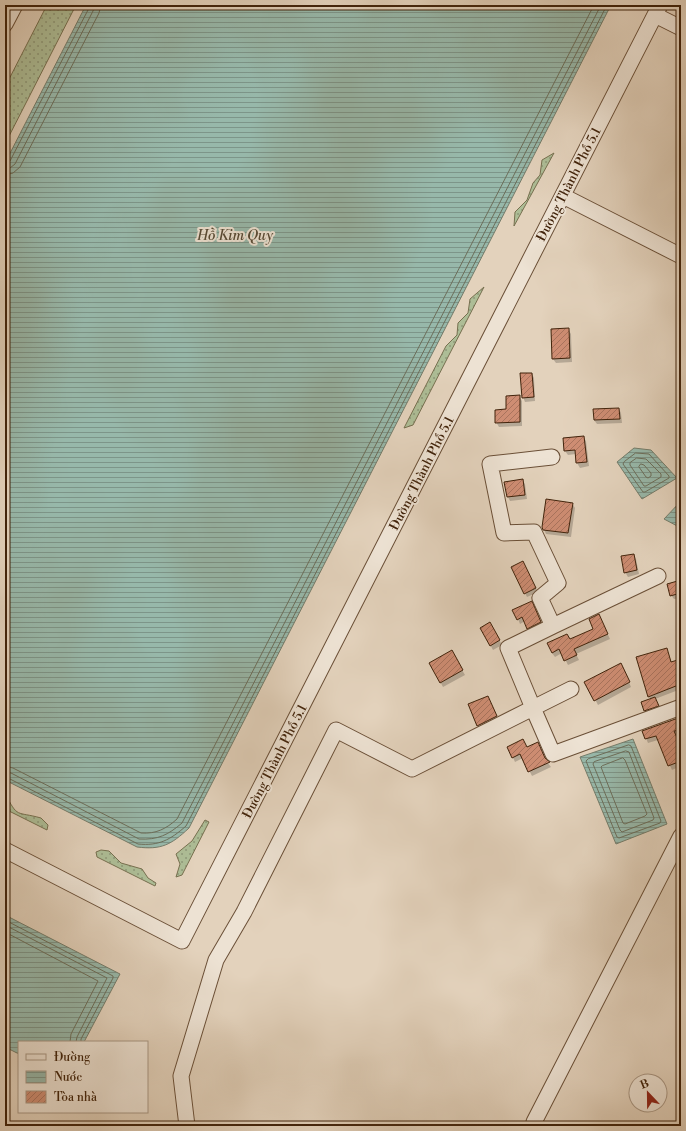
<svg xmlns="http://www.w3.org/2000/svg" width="686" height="1131" font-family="'Libre Bodoni',serif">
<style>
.grass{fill:url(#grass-dots);stroke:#777050}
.water{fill:url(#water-rules);stroke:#757c6a}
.shadow{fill:#0003}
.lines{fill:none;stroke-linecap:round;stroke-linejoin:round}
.shore{stroke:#6c6e5a;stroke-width:1}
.building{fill:url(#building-hatch);stroke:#41230b}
.minor-casing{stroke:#6a4f37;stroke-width:17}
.minor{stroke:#ede2d3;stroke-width:15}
.labels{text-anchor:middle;stroke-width:4;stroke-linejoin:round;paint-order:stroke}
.street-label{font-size:13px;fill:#41230b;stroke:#ede2d3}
.water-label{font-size:14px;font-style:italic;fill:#564833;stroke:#ede2d3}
</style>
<defs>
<pattern id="grass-dots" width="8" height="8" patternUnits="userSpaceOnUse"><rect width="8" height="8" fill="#adbd96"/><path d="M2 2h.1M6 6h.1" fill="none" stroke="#8e9979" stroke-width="1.8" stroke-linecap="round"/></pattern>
<pattern id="water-rules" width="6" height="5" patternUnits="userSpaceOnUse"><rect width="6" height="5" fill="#97b8aa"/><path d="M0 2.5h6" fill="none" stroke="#7d9589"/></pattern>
<pattern id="building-hatch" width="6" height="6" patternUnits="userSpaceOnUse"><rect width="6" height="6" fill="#ce8d73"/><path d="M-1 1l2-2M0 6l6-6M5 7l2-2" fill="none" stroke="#a9735d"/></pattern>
</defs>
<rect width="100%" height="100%" fill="#e3d2bc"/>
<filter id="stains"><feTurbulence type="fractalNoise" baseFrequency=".005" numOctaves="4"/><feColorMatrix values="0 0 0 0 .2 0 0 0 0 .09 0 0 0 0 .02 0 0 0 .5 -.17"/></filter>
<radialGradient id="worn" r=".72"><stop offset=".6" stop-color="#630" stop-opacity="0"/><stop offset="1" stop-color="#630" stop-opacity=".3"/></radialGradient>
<path class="grass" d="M47,5H76L5,144V87Z
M554,153L514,226L515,212L527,200L533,183L540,175L542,160Z
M484,287L413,425L404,428L446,346L457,335L458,323L468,313L470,299Z
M5,793C18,819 16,811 41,818L48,825L47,830L5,809Z
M205,820L209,822L182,875L176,877L180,864L176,854L192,841Z
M101,850L109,851L121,863L142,869L148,878L156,883L155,886L97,857L96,852Z"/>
<path class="water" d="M86,5H611L189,828C171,845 161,850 137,847L5,780V163Z
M634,448L651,450L677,478L642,499L617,462Z
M681,501V528L664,519Z
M633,739L667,824L616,844L580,757Z
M5,915L120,974L84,1042H19V1054L5,1047Z"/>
<path class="shadow" d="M568,329L571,334L572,362L556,363L553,359Z
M532,374L534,378L535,401L525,402L523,397Z
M519,396L522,401V426L499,427L496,422Z
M619,409L621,413L622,423L597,424L594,420Z
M583,437L586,441L589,466L580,468L577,463L576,454L568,455L565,451L564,439Z
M522,480L525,484L527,499L510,501L508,497L505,482Z
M572,503L575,508L571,537L546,534L543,527Z
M634,555L636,559L639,574L628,577L625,572Z
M525,566L538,592L527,597L525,593Z
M681,581V598L674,599L671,595Z
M534,606L543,626L530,633L525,621L520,624L518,619Z
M601,620L610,639L576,654L579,660L568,665L562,653L555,657L552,653L570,640L594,629Z
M490,624L502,645L493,650L481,628Z
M667,649L672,663L681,660V689L655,699L660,710L648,715L645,710L651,700L649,697Z
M451,651L465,675L443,687L430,663Z
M623,668L631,687L598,705L586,682Z
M490,702L498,721L481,730L469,705Z
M681,717V766L672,770L658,740L648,743L643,731Z
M508,747L527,748L545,759L551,767L532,776L523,758L515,762Z"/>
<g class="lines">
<path class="shore" d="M5,164L8,163L10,161L89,8V5
M5,169L10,168L15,164L93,11L95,5
M5,175L13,173L20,167L99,13L101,5
M636,453L649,454L669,476V478L645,492H643L623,464L624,462Z
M637,458L646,459L661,474V477L646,486H644L630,465V463Z
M641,464L644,465L651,473V476L648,478L646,477L639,467Z
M629,745L631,746L661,821L660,823L619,838L617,837L586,761L588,759Z
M626,751L629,752L654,818L653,820L622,832L620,830L593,764L594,762Z
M623,758L625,760L647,814L645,816L625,824L623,823L601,767L602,766Z
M5,766L13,768L141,833C156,834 166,829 177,819L594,5
M5,772L11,773L139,839C158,840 168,835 182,823L601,5
M5,777L8,778L138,844C159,846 170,840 186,826L607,5
M5,920L113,976V978L81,1039V1042
M5,925L107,978L77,1037L76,1042
M5,932L98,981L71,1034L70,1042"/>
</g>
<path class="building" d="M569,328L570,358L552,359L551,329Z
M520,373H532L534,397L522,398Z
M520,395V422L495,423V410L506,409V396Z
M619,408L620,419L594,420L593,409Z
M584,436L587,462L576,463L575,450L564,451L563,438Z
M523,479L525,495L507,497L504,482Z
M546,499L573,503L568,533L543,530L542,527Z
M634,554L637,570L624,573L621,556Z
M523,561L536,588L524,594L511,567Z
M681,580V593L670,596L667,584Z
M532,601L541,622L527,629L522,617L517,620L512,610Z
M599,614L608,634L574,649L577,655L564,661L559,649L552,653L547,643L567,634L570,639L593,629L589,619Z
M490,622L500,640L490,646L480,628Z
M667,648L671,662L681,659V684L648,697L636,657Z
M452,650L463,670L440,683L429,663Z
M621,663L630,682L594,701L584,682Z
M488,696L497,716L477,726L468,704Z
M655,697L659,706L644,711L641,702Z
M681,717V730L674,731L681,747V761L668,766L656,736L645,739L642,731Z
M523,739L527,747L538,742L545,758L550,762L528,772L520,754L512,758L507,747Z"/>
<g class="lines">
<defs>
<path id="minor" d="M655,15L681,28
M5,24L15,5
M563,196L681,256
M553,626L658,576
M571,689L533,708L553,754L681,707
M5,850L182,941L660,5
M534,1122L681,836
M187,1126L181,1076L216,960L244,912L336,730L412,769L533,708L508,648L553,626L540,598L558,583L534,532L504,533L490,464L552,457"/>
</defs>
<use href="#minor" class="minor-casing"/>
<use href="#minor" class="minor"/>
</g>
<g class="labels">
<g class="street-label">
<text transform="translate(568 184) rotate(-63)" y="5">Đường Thành Phố 5.1</text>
<text transform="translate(421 473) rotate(-63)" y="5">Đường Thành Phố 5.1</text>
<text transform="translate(274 761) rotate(-63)" y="5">Đường Thành Phố 5.1</text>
</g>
<g class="water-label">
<text x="235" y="240">Hồ Kim Quy</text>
</g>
</g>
<rect width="686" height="1131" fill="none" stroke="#e3d2bc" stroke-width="20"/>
<rect x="6" y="6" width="674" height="1119" fill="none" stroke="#41230b" stroke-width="2"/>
<rect x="10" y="10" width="666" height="1111" fill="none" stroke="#41230b"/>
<rect x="18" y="1041" width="130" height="72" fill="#ede2d3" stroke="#a89683"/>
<rect x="26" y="1054" width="20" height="6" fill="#ede2d3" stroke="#a89683"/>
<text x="54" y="1061" font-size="12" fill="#41230b">Đường</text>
<rect x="26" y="1071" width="20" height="12" fill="url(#water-rules)" stroke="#a89683"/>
<text x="54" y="1081" font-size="12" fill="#41230b">Nước</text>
<rect x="26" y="1091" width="20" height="12" fill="url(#building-hatch)" stroke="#a89683"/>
<text x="54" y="1101" font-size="12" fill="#41230b">Tòa nhà</text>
<g transform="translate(648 1093) rotate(338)"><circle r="19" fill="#ede2d3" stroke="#a89683"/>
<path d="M0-3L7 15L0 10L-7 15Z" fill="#8f2418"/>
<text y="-6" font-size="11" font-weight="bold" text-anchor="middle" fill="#41230b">B</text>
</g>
<rect width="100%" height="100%" filter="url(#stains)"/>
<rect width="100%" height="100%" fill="url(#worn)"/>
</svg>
